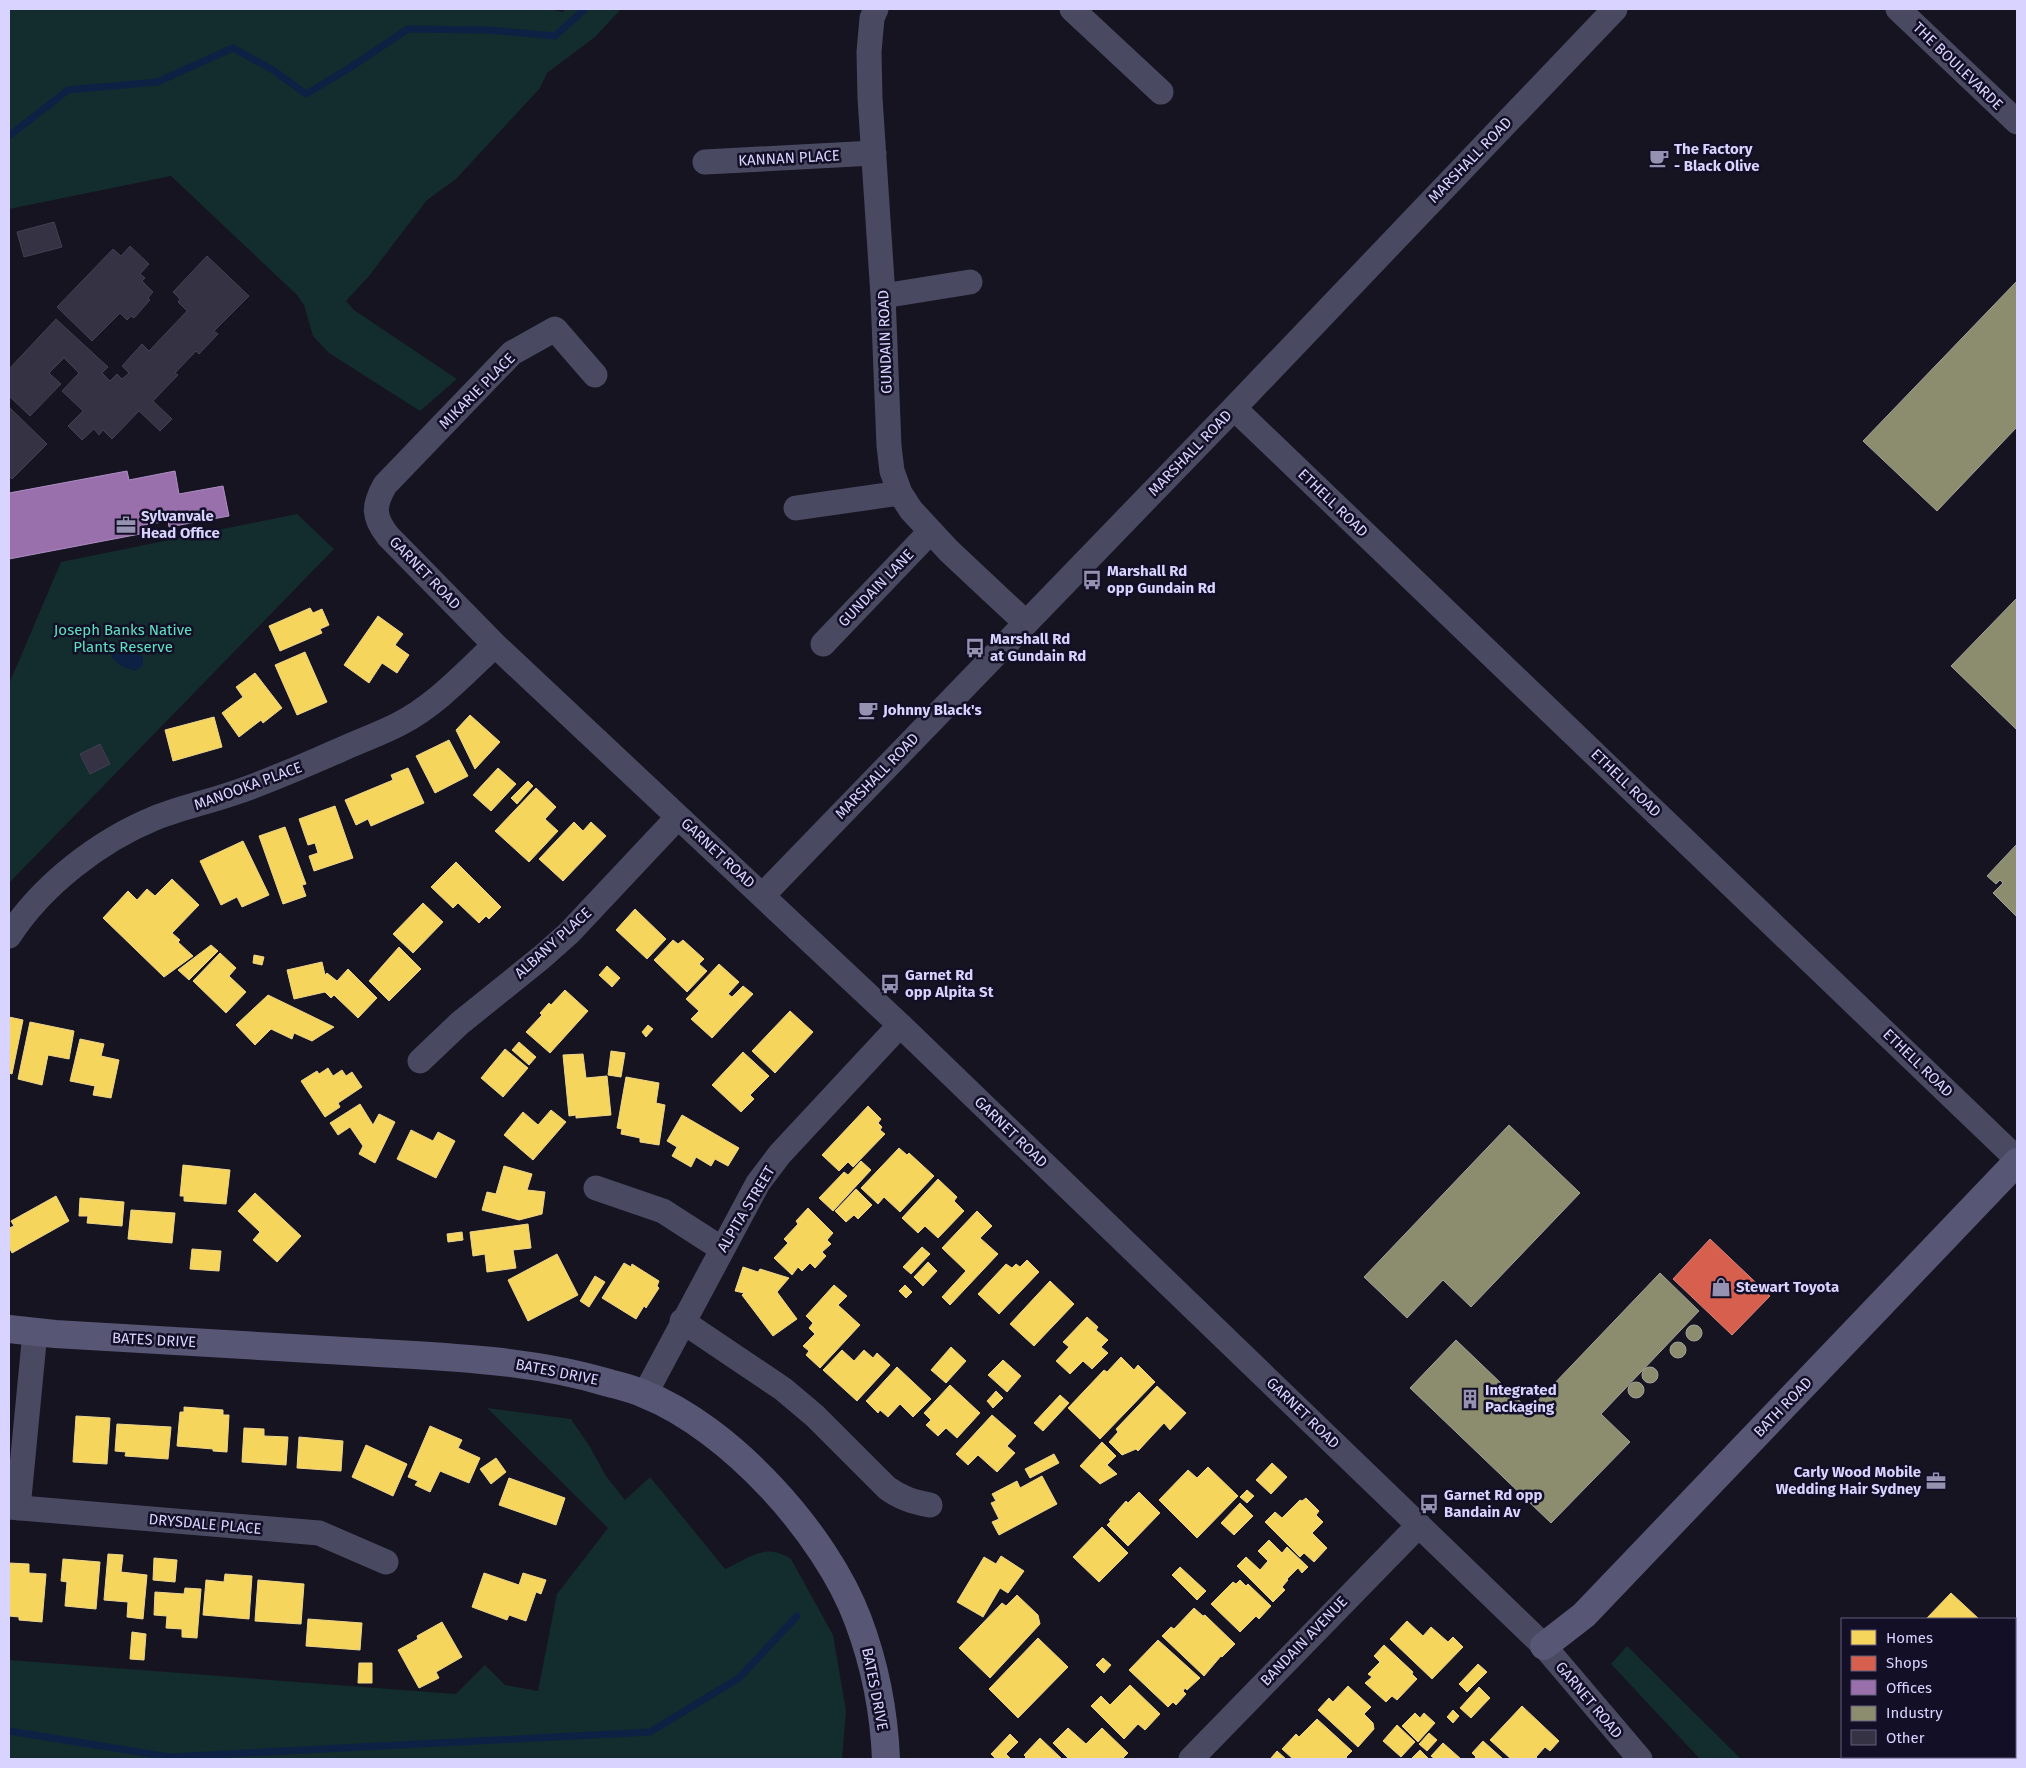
<svg xmlns="http://www.w3.org/2000/svg" width="2026" height="1768" font-family="'Fira Sans',sans-serif">
<style>
.green{fill:#132c2d}
.water{fill:#0d2144}
.homes{fill:#f6d55c;stroke:#edd58d}
.shops{fill:#d6604d;stroke:#d78382}
.offices{fill:#9970ab;stroke:#ac8ec4}
.industry{fill:#8c8c6e;stroke:#a3a29a}
.lines{fill:none;stroke-linecap:round;stroke-linejoin:round}
.stream{stroke:#0d2144;stroke-width:7}
.building{fill:#343243;stroke:#433f54}
.street{stroke:#4a4962;stroke-width:25}
.secondary{stroke:#575674;stroke-width:28}
.labels{text-anchor:middle;stroke-width:5;stroke-linejoin:round;paint-order:stroke}
.street-label{font-size:15px;fill:#d9d4ff;stroke:#130f26}
.poi-label{font-size:15px;font-weight:bold;fill:#d9d4ff;stroke:#130f26;text-anchor:start}
.park-label{font-size:15px;fill:#5fe0c0;stroke:#130f26}
</style>
<rect width="100%" height="100%" fill="#161421"/>
<path class="green" d="M9,9H550L562,12L566,9H621L595,37L547,73L540,88L456,179L427,200L369,276L346,301L354,310L457,379L420,411L329,353L313,336L304,305L297,295L171,176L9,209Z
M297,514L334,549L9,883V684L61,562Z
M487,1408L571,1419L590,1447L606,1476L625,1500L650,1477L725,1569C750,1558 764,1542 791,1559L833,1635L846,1711L842,1759H9V1660L456,1694L485,1665L505,1685L538,1691L557,1594L608,1528Z
M2017,1619V1759H1868L1871,1757H2015V1620Z
M1627,1646L1741,1759H1700L1611,1664Z"/>
<path class="water" d="M128,650L134,651L143,657V666L135,671L123,667L112,658V654Z"/>
<path class="homes" d="M310,608L313,613L322,609L329,625L320,629L322,633L280,651L269,626Z
M378,616L403,634L395,645L409,655L397,673L382,663L369,683L344,665Z
M305,652L327,702L297,715L275,665Z
M255,673L282,708L263,723L261,720L239,737L222,713L243,697L236,687Z
M470,715L500,742L475,769L456,730Z
M214,717L222,747L173,761L165,730Z
M449,740L468,776L435,793L416,756Z
M408,768L424,803L371,826L368,819L356,825L345,800L393,780L391,775Z
M498,768L516,784L491,811L473,795Z
M528,781L533,786L517,804L511,798Z
M536,788L556,807L545,819L558,831L529,862L495,831Z
M335,806L353,858L314,871L309,856L318,853L315,843L308,845L299,819Z
M574,822L583,831L591,822L606,836L563,881L539,859Z
M285,827L306,884L302,885L306,896L283,904L259,836Z
M243,841L269,895L242,907L237,897L221,905L200,861Z
M456,862L501,907L489,919L486,916L479,923L458,903L453,908L431,887Z
M172,879L199,905L172,933L180,940L178,942L193,956L164,977L103,918L128,891L137,900L147,889L155,896Z
M423,903L443,922L413,953L393,934Z
M635,909L666,939L647,959L616,930Z
M673,940L678,944L683,940L704,959L699,964L707,971L687,992L654,960Z
M211,945L218,951L189,980L178,970Z
M399,947L421,969L389,1001L369,981Z
M220,953L236,968L229,976L246,992L226,1013L193,981Z
M254,955L264,957L262,965L253,963Z
M322,962L325,975L327,973L337,981L348,969L377,998L358,1018L334,995L331,998L325,992L294,999L287,970Z
M719,964L739,982L728,994L732,997L743,986L753,994L712,1038L691,1019L699,1011L686,999Z
M607,966L620,978L612,987L599,975Z
M565,990L588,1011L550,1053L526,1032L542,1015L540,1013L549,1003L551,1005Z
M268,995L334,1027L312,1041L294,1033L292,1039L271,1029L255,1045L236,1025Z
M790,1011L813,1032L775,1073L752,1051Z
M9,1017L23,1020L12,1074L9,1073Z
M30,1022L74,1031L69,1059L48,1055L42,1085L18,1079Z
M648,1025L653,1029L646,1037L642,1032Z
M80,1039L104,1044L101,1056L119,1060L111,1098L93,1095L95,1086L70,1081Z
M519,1042L536,1057L529,1065L512,1050Z
M505,1049L528,1068L503,1097L481,1078Z
M611,1051L625,1053L621,1077L608,1075Z
M743,1052L769,1076L750,1095L754,1099L741,1112L712,1085Z
M583,1054L586,1078L607,1076L611,1115L576,1118V1115L569,1116L563,1055Z
M328,1068L333,1076L342,1070L346,1076L352,1072L362,1087L338,1103L340,1107L325,1117L301,1081L317,1071L319,1074Z
M626,1077L659,1083L656,1103L665,1105L659,1145L640,1142V1138L621,1134L622,1129L617,1128Z
M360,1104L373,1125L379,1114L395,1122L375,1163L359,1154L363,1146L350,1127L338,1135L330,1123Z
M868,1106L881,1119L878,1123L882,1127L880,1130L885,1134L853,1167L848,1162L839,1171L822,1155Z
M551,1110L566,1122L533,1160L504,1135L523,1112L538,1125Z
M682,1115L739,1148L728,1166L715,1159L711,1166L696,1157L691,1167L672,1156L677,1147L667,1141Z
M411,1130L433,1141L438,1132L455,1141L436,1178L397,1159Z
M899,1148L907,1155L909,1153L934,1176L900,1212L884,1197L878,1204L861,1188Z
M861,1161L871,1170L833,1211L819,1198L844,1172L848,1175Z
M183,1165L230,1170L226,1204L184,1201V1196H180Z
M504,1166L532,1174L527,1190L545,1192L542,1214L519,1220L482,1210L487,1192L496,1194Z
M938,1179L957,1197L954,1201L964,1211L938,1238L925,1226L918,1233L902,1218Z
M856,1189L872,1205L858,1219L854,1215L846,1222L835,1211Z
M255,1193L301,1236L277,1262L253,1240L260,1232L238,1211Z
M56,1196L69,1221L12,1253L9,1247V1228L14,1226L11,1221Z
M80,1198L124,1202L122,1226L87,1223L88,1216H79Z
M808,1208L833,1233L827,1240L831,1244L822,1252L826,1256L815,1268L810,1263L802,1271L798,1267L792,1275L774,1258L788,1243L784,1239L798,1224L796,1221Z
M131,1210L175,1213L172,1243L128,1239Z
M977,1211L992,1226L980,1238L998,1254L950,1305L942,1297L966,1271L942,1248Z
M528,1224L531,1248L513,1250L516,1268L487,1272L485,1254L473,1256L470,1232Z
M462,1232L463,1240L448,1242L447,1234Z
M922,1247L930,1254L911,1274L903,1267Z
M192,1249L221,1251L219,1271L190,1269Z
M557,1254L578,1295L528,1321L508,1280Z
M1027,1260L1039,1272L999,1314L978,1294L1006,1264L1012,1268L1016,1264L1020,1267Z
M928,1262L937,1271L923,1286L914,1277Z
M624,1263L631,1267L632,1264L659,1281L657,1286L659,1288L646,1308L644,1306L636,1319L602,1298Z
M743,1267L758,1272L760,1269L789,1278L777,1292L797,1319L773,1336L742,1295L744,1293L735,1291Z
M595,1276L605,1282L589,1307L580,1301Z
M1050,1281L1074,1304L1034,1346L1010,1324Z
M834,1285L847,1296L838,1305L860,1325L820,1368L806,1355L809,1351L803,1346L815,1334L809,1328L813,1323L806,1316Z
M905,1285L912,1292L906,1298L899,1291Z
M1087,1317L1098,1327L1096,1330L1108,1340L1101,1347L1108,1353L1092,1369L1083,1361L1070,1374L1056,1361L1069,1347L1063,1342Z
M951,1347L966,1361L946,1383L931,1370Z
M842,1350L854,1361L864,1350L873,1358L877,1353L890,1365L857,1401L823,1370Z
M1121,1357L1134,1370L1138,1365L1155,1382L1100,1439L1068,1408L1104,1370L1107,1372Z
M1003,1360L1021,1376L1007,1392L988,1375Z
M897,1367L931,1399L913,1417L900,1404L888,1417L880,1410L878,1413L866,1401Z
M950,1385L980,1413L957,1438L946,1428L938,1436L926,1425L931,1420L924,1413Z
M1157,1386L1186,1413L1170,1430L1164,1423L1138,1451L1136,1449L1122,1455L1109,1442L1118,1432L1116,1429Z
M996,1391L1003,1398L993,1408L987,1401Z
M1060,1395L1069,1403L1043,1431L1034,1423Z
M184,1407L223,1410V1415H229L227,1452L213,1451V1449L177,1446L180,1412H184Z
M992,1415L1016,1436L1007,1446L1015,1453L997,1472L978,1455L968,1465L956,1454Z
M76,1416L110,1418L107,1464L73,1462Z
M117,1424L171,1427L168,1459L125,1456L126,1452L115,1451Z
M430,1426L462,1440L458,1448L480,1458L469,1483L440,1471L430,1492L415,1485L418,1481L408,1477Z
M244,1428L264,1429V1436L288,1437L286,1465L242,1462Z
M299,1437L343,1441L341,1471L297,1468Z
M1102,1442L1116,1456L1107,1465L1117,1474L1100,1484L1080,1466Z
M366,1445L407,1464L393,1496L352,1477Z
M1054,1454L1059,1463L1030,1478L1025,1469Z
M496,1458L506,1472L491,1484L480,1469Z
M1272,1463L1287,1477L1271,1494L1256,1480Z
M1208,1467L1238,1496L1197,1538L1159,1500L1188,1470L1197,1478Z
M1042,1476L1057,1504L999,1535L992,1522L999,1519L991,1503L996,1501L992,1494L1017,1481L1020,1488Z
M509,1478L565,1498L556,1525L499,1505Z
M1247,1490L1254,1496L1247,1503L1240,1497Z
M1139,1492L1160,1513L1128,1546L1107,1525L1111,1521L1109,1520L1126,1501L1128,1503Z
M1306,1498L1319,1511L1316,1515L1323,1522L1312,1533L1327,1548L1314,1562L1304,1553L1300,1557L1265,1522L1275,1512L1282,1518L1300,1500L1302,1501Z
M1240,1503L1253,1516L1234,1535L1221,1523Z
M1102,1527L1128,1553L1099,1582L1073,1557Z
M1269,1540L1282,1553L1287,1547L1308,1567L1302,1573L1298,1568L1287,1579L1288,1580L1282,1587L1285,1590L1273,1602L1237,1566L1246,1557L1260,1570L1268,1561L1258,1551Z
M108,1554L123,1555L121,1572L147,1575L143,1619L127,1617L128,1602L104,1600Z
M1001,1556L1024,1571L1008,1593L1000,1588L983,1617L957,1602L984,1557L996,1564Z
M154,1558L177,1560L175,1582L153,1580Z
M63,1559L100,1562L96,1609L65,1606L67,1582L61,1581Z
M9,1563L29,1564V1573L46,1574L42,1622L19,1620V1617L9,1616Z
M1180,1567L1206,1591L1197,1600L1172,1575Z
M484,1573L519,1585L523,1573L546,1580L541,1594L536,1592L526,1621L509,1615L507,1620L472,1607Z
M225,1574L252,1576L249,1619L203,1615L206,1580L224,1582Z
M258,1580L304,1584L301,1624L255,1621Z
M1240,1580L1246,1586L1248,1584L1271,1606L1259,1619L1256,1616L1240,1632L1211,1604L1233,1582L1236,1584Z
M185,1588L201,1589L197,1638L182,1637V1629L166,1628L167,1616L154,1615L155,1592L184,1594Z
M1951,1593L1979,1619H1926Z
M1017,1595L1038,1615L1040,1624L990,1678L959,1648L1002,1603L1006,1606Z
M1194,1608L1203,1616L1205,1615L1235,1644L1222,1657L1221,1656L1204,1676L1162,1636L1171,1627L1174,1629Z
M308,1619L362,1623L360,1650L306,1646Z
M1407,1621L1423,1636L1431,1627L1448,1642L1453,1637L1463,1647L1432,1679L1390,1639Z
M442,1622L462,1657L436,1672L439,1678L419,1688L398,1650L418,1639L417,1636Z
M132,1632L146,1634L144,1660L130,1659Z
M1038,1638L1068,1667L1018,1718L989,1689Z
M1158,1640L1200,1678L1187,1690L1185,1688L1183,1691L1186,1694L1176,1705L1173,1702L1168,1707L1129,1670Z
M1384,1645L1413,1672L1412,1674L1417,1679L1397,1700L1392,1696L1386,1702L1365,1683L1372,1677L1368,1674L1380,1662L1374,1656Z
M1103,1658L1111,1665L1104,1673L1096,1665Z
M359,1663H372V1683H358Z
M1478,1664L1487,1672L1467,1692L1459,1684Z
M1130,1685L1160,1714L1145,1730L1138,1724L1124,1739L1091,1706L1101,1696L1110,1705Z
M1348,1686L1371,1707L1364,1714L1373,1723L1374,1729L1358,1747L1318,1710L1329,1698L1333,1702Z
M1479,1687L1490,1698L1471,1718L1460,1708Z
M1522,1706L1559,1741L1550,1751L1545,1747L1536,1757L1538,1759H1511L1490,1740Z
M1453,1710L1459,1716L1453,1723L1447,1717Z
M1415,1713L1420,1718L1424,1713L1435,1723L1418,1742L1402,1726Z
M1317,1719L1352,1751L1346,1757L1348,1759H1293L1282,1749L1296,1734L1299,1737Z
M1397,1725L1415,1742L1401,1757L1383,1741Z
M1068,1728L1086,1744L1102,1728L1128,1753L1122,1759H1069L1053,1743Z
M1429,1733L1437,1740L1427,1751L1419,1744Z
M1010,1734L1018,1742L1006,1754L1011,1759H996L991,1754Z
M1040,1738L1062,1759H1024L1026,1757L1024,1755Z
M1483,1741L1503,1759H1474L1476,1757L1472,1753Z
M1443,1743L1461,1759H1435L1431,1756Z
M1420,1750L1429,1759H1411Z
M1277,1751L1286,1759H1272L1271,1758Z"/>
<path class="shops" d="M1710,1239L1770,1296L1732,1335L1673,1279Z"/>
<path class="offices" d="M127,471L129,480L175,471L179,494L223,486L229,516L169,527L168,521L139,526L140,534L9,559V493Z"/>
<path class="industry" d="M2017,281V427L1937,511L1863,441Z
M2017,598V730L1951,666Z
M2017,844V917L1993,893L2003,883L2000,880L1996,884L1987,876Z
M1509,1125L1580,1193L1471,1307L1443,1280L1407,1318L1364,1277Z
M1660,1273L1699,1311L1601,1414L1630,1442L1551,1523L1410,1388L1456,1340L1529,1410Z
M1686 1333a8 8 0 1 1 16 0a8 8 0 1 1-16 0Z
M1670 1350a8 8 0 1 1 16 0a8 8 0 1 1-16 0Z
M1642 1375a8 8 0 1 1 16 0a8 8 0 1 1-16 0Z
M1628 1390a8 8 0 1 1 16 0a8 8 0 1 1-16 0Z"/>
<g class="lines">
<path class="stream" d="M9,136L68,90L157,82L233,48L273,70L306,94L348,69L408,29L489,30L555,36L585,9
M9,1731L170,1757L650,1732L739,1678L797,1616"/>
</g>
<path class="building" d="M54,222L62,247L24,257L17,232Z
M130,246L149,264L140,274L145,278L142,281L153,292L148,298L150,300L134,318L131,316L127,320L120,313L92,341L57,307L113,249L121,256Z
M207,256L249,296L214,331L218,334L199,354L196,351L175,373L178,375L153,401L172,419L160,431L139,411L112,439L103,430L99,435L94,429L82,440L68,426L83,411L62,391L79,373L64,358L49,373L61,384L30,416L9,396V369L56,319L108,367L102,373L110,381L117,374L122,379L129,373L122,366L142,344L149,351L187,311L178,302L180,299L173,292Z
M9,407L47,444L12,479L9,476Z
M100,744L110,764L90,774L80,754Z"/>
<g class="lines">
<path class="street" d="M876,9L872,18L869,52L870,98L883,296L889,446L892,471L900,493L911,510L949,551L1026,623
M1072,9L1161,92
M1898,9L2017,122
M705,162L874,153
M883,296L970,282
M595,375L555,329L512,353L385,485C373,506 373,517 388,536L495,645L900,1025L1544,1646L1640,1759
M1234,408L2017,1159
M796,508L900,493
M823,644L930,532
M763,895L1234,408L1615,9
M9,936C42,885 99,841 155,818C180,808 208,802 234,793C270,781 305,765 340,750C359,741 380,734 399,724C436,705 465,673 495,645
M420,1061L460,1023L542,957L569,933L678,817
M596,1188L663,1211L722,1249
M682,1321L783,1389L815,1416L887,1488C901,1498 913,1502 930,1505
M645,1394L758,1183L780,1154L900,1025
M9,1507L319,1533L386,1562
M18,1508L35,1332
M1191,1759L1419,1525"/>
<path class="secondary" d="M9,1329L55,1334C158,1340 260,1346 362,1352C445,1357 529,1359 609,1383C620,1386 633,1389 644,1394C730,1428 826,1534 858,1620C875,1665 884,1711 886,1759
M1544,1646L1584,1615L2017,1162"/>
</g>
<defs>
<symbol id="cafe-bare" viewBox="-9 -9 18 18"><path d="M-5.5-4.5H6V0H3Q3 3.5 0 3.5H-2.5Q-5.5 3.5-5.5 0ZM3-3.2v2h1.7v-2ZM-6 4.5H4V6H-6Z" fill="#9591b1" stroke="#130f26" stroke-width="2.5" paint-order="stroke"/></symbol>
<symbol id="office-bare" viewBox="-9 -9 18 18"><path d="M-6-3h4V-5.5h4V-3h4V5H-6ZM-1-4.5V-3h2v-1.5ZM-6 0V1H6V0Z" fill="#9591b1" stroke="#130f26" stroke-width="2.5" paint-order="stroke"/></symbol>
<symbol id="bus-bare" viewBox="-9 -9 18 18"><path d="M-5-6H5V4H4V6H2V4H-2V6H-4V4H-5ZM-3.5-4V0h7V-4ZM-3.5 1.2v1.5H-2V1.2ZM2 1.2v1.5H3.5V1.2Z" fill="#9591b1" stroke="#130f26" stroke-width="2.5" paint-order="stroke"/></symbol>
<symbol id="shop-bare" viewBox="-9 -9 18 18"><path d="M-5-2.5h2.3a2.7 3.5 0 0 1 5.4 0H5L5.5 6h-11ZM-1.5-2.5h3a1.5 2.3 0 0 0-3 0Z" fill="#9591b1" stroke="#130f26" stroke-width="2.5" paint-order="stroke"/></symbol>
<symbol id="building-bare" viewBox="-9 -9 18 18"><path d="M-4-6H4V6H1V3H-1V6H-4ZM-2.5-4.3h1.7v1.8h-1.7ZM.8-4.3h1.7v1.8H.8ZM-2.5-1h1.7V.8h-1.7ZM.8-1h1.7V.8H.8Z" fill="#9591b1" stroke="#130f26" stroke-width="2.5" paint-order="stroke"/></symbol>
</defs>
<g fill-rule="evenodd">
<use href="#cafe-bare" x="1645" y="144" width="28" height="28"/>
<use href="#office-bare" x="112" y="511" width="28" height="28"/>
<use href="#bus-bare" x="1078" y="566" width="28" height="28"/>
<use href="#bus-bare" x="961" y="634" width="28" height="28"/>
<use href="#cafe-bare" x="854" y="696" width="28" height="28"/>
<use href="#bus-bare" x="876" y="970" width="28" height="28"/>
<use href="#shop-bare" x="1707" y="1273" width="28" height="28"/>
<use href="#building-bare" x="1456" y="1385" width="28" height="28"/>
<use href="#office-bare" x="1922" y="1467" width="28" height="28"/>
<use href="#bus-bare" x="1415" y="1490" width="28" height="28"/>
</g>
<g class="labels">
<g class="street-label">
<text transform="translate(1958 66) rotate(44)" y="5">THE BOULEVARDE</text>
<text transform="translate(789 158) rotate(-3)" y="5">KANNAN PLACE</text>
<text transform="translate(1470 160) rotate(-46)" y="5">MARSHALL ROAD</text>
<text transform="translate(885 342) rotate(-92)" y="5">GUNDAIN ROAD</text>
<text transform="translate(477 391) rotate(-45)" y="5">MIKARIE PLACE</text>
<text transform="translate(1190 453) rotate(-46)" y="5">MARSHALL ROAD</text>
<text transform="translate(1333 503) rotate(44)" y="5">ETHELL ROAD</text>
<text transform="translate(425 573) rotate(46)" y="5">GARNET ROAD</text>
<text transform="translate(876 588) rotate(-46)" y="5">GUNDAIN LANE</text>
<text transform="translate(877 776) rotate(-46)" y="5">MARSHALL ROAD</text>
<text transform="translate(1626 783) rotate(44)" y="5">ETHELL ROAD</text>
<text transform="translate(248 786) rotate(-20)" y="5">MANOOKA PLACE</text>
<text transform="translate(718 853) rotate(43)" y="5">GARNET ROAD</text>
<text transform="translate(553 943) rotate(-42)" y="5">ALBANY PLACE</text>
<text transform="translate(1918 1063) rotate(44)" y="5">ETHELL ROAD</text>
<text transform="translate(1011 1132) rotate(44)" y="5">GARNET ROAD</text>
<text transform="translate(746 1209) rotate(-59)" y="5">ALPITA STREET</text>
<text transform="translate(154 1340) rotate(3)" y="5">BATES DRIVE</text>
<text transform="translate(557 1372) rotate(11)" y="5">BATES DRIVE</text>
<text transform="translate(1783 1407) rotate(-46)" y="5">BATH ROAD</text>
<text transform="translate(1303 1413) rotate(44)" y="5">GARNET ROAD</text>
<text transform="translate(205 1524) rotate(5)" y="5">DRYSDALE PLACE</text>
<text transform="translate(1304 1641) rotate(-46)" y="5">BANDAIN AVENUE</text>
<text transform="translate(875 1689) rotate(79)" y="5">BATES DRIVE</text>
<text transform="translate(1589 1700) rotate(50)" y="5">GARNET ROAD</text>
</g>
<g class="poi-label">
<text x="1674" y="154">The Factory<tspan x="1674" dy="17">- Black Olive</tspan></text>
<text x="141" y="521">Sylvanvale<tspan x="141" dy="17">Head Office</tspan></text>
<text x="1107" y="576">Marshall Rd<tspan x="1107" dy="17">opp Gundain Rd</tspan></text>
<text x="990" y="644">Marshall Rd<tspan x="990" dy="17">at Gundain Rd</tspan></text>
<text x="883" y="715">Johnny Black's</text>
<text x="905" y="980">Garnet Rd<tspan x="905" dy="17">opp Alpita St</tspan></text>
<text x="1736" y="1292">Stewart Toyota</text>
<text x="1485" y="1395">Integrated<tspan x="1485" dy="17">Packaging</tspan></text>
<text x="1921" y="1477" text-anchor="end">Carly Wood Mobile<tspan x="1921" dy="17">Wedding Hair Sydney</tspan></text>
<text x="1444" y="1500">Garnet Rd opp<tspan x="1444" dy="17">Bandain Av</tspan></text>
</g>
<g class="park-label">
<text x="123" y="635">Joseph Banks Native<tspan x="123" dy="17">Plants Reserve</tspan></text>
</g>
</g>
<rect width="2026" height="1768" fill="none" stroke="#d9d4ff" stroke-width="20"/>
<rect x="1841" y="1618" width="175" height="140" fill="#130f26" stroke="#625e7d"/>
<rect x="1851" y="1630" width="25" height="15" fill="#f6d55c" stroke="#625e7d"/>
<text x="1886" y="1643" font-size="15" fill="#d9d4ff">Homes</text>
<rect x="1851" y="1656" width="25" height="15" fill="#d6604d" stroke="#625e7d"/>
<text x="1886" y="1668" font-size="15" fill="#d9d4ff">Shops</text>
<rect x="1851" y="1680" width="25" height="15" fill="#9970ab" stroke="#625e7d"/>
<text x="1886" y="1693" font-size="15" fill="#d9d4ff">Offices</text>
<rect x="1851" y="1706" width="25" height="15" fill="#8c8c6e" stroke="#625e7d"/>
<text x="1886" y="1718" font-size="15" fill="#d9d4ff">Industry</text>
<rect x="1851" y="1730" width="25" height="15" fill="#343243" stroke="#625e7d"/>
<text x="1886" y="1743" font-size="15" fill="#d9d4ff">Other</text>
</svg>
